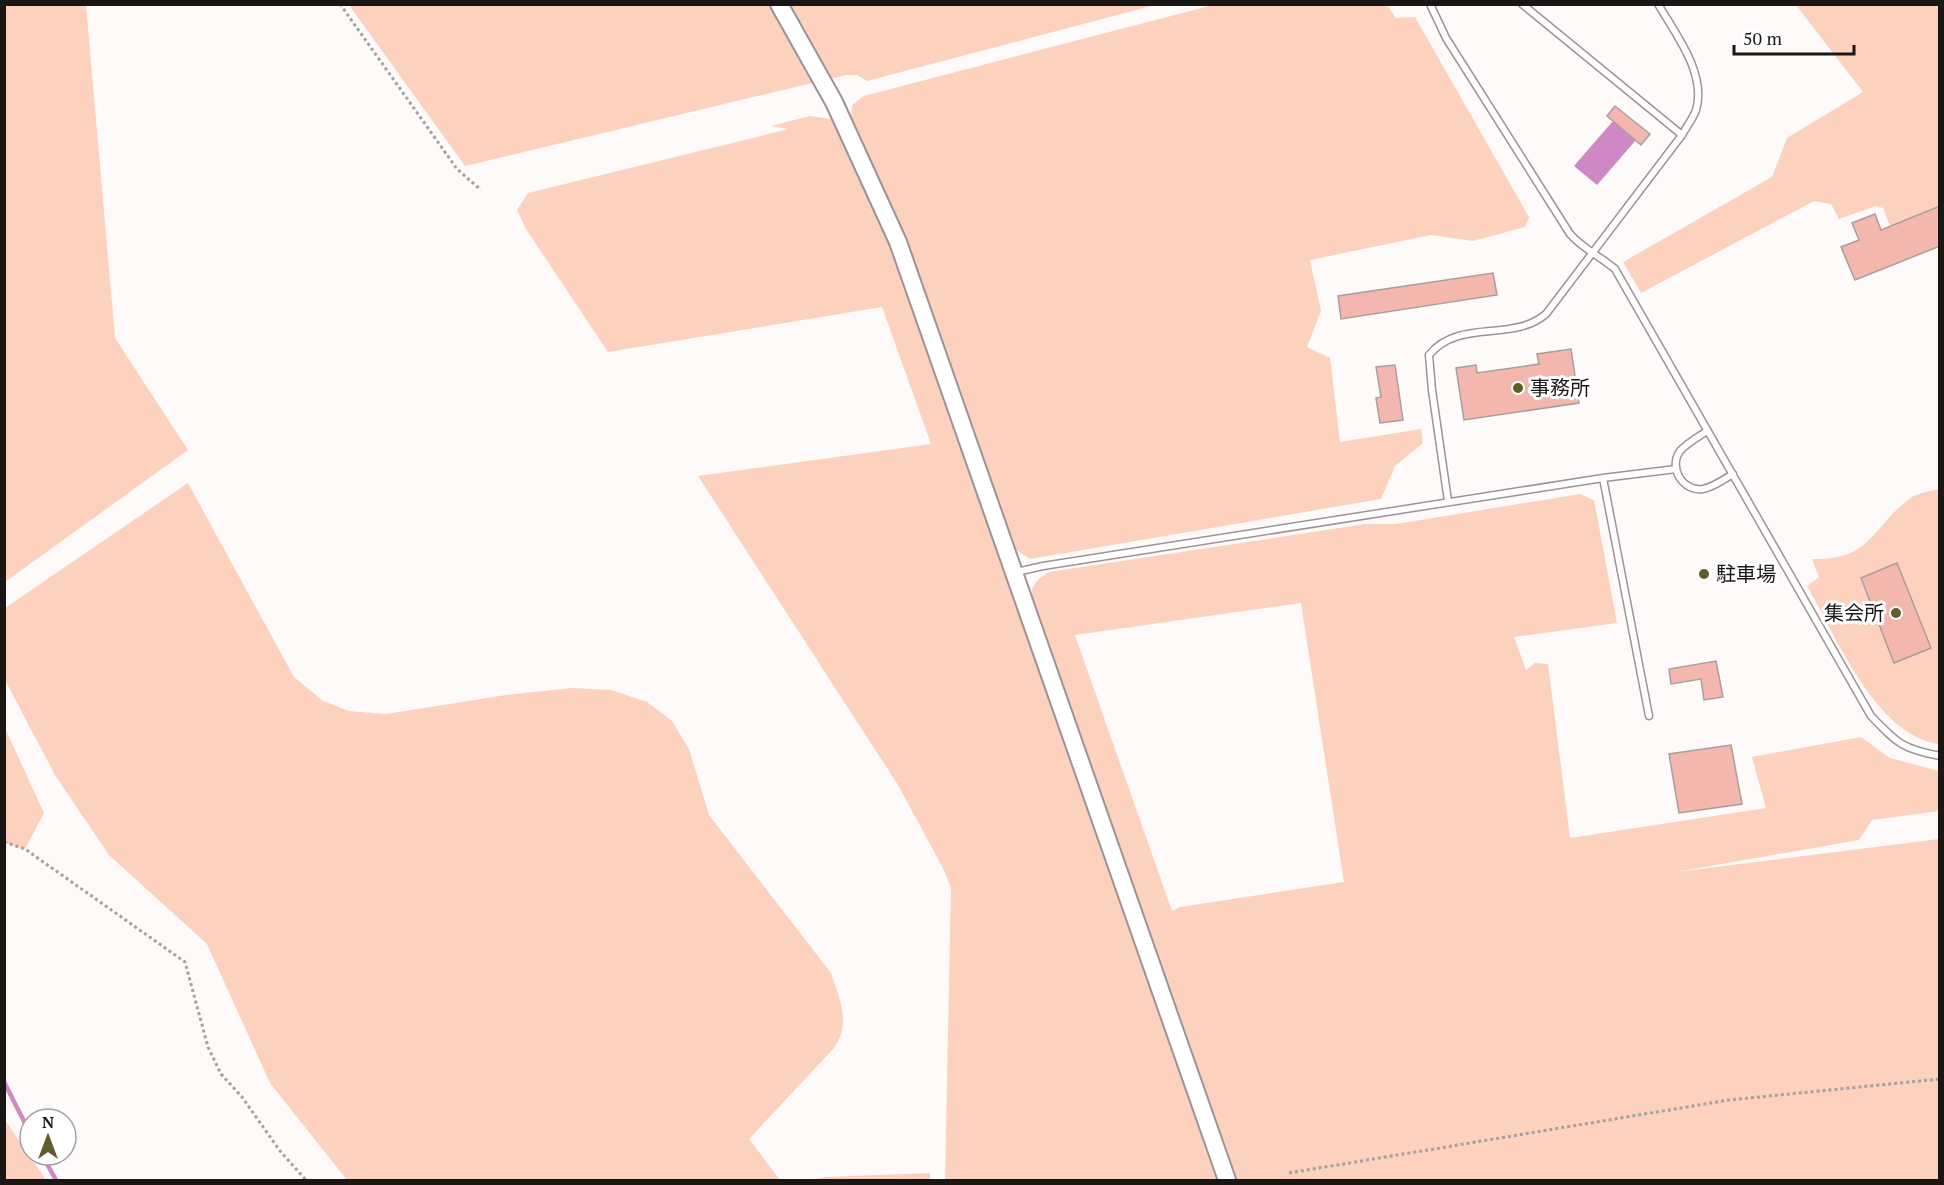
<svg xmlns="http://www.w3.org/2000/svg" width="1944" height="1185" font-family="'PT Serif','Noto Sans JP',serif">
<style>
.green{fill:#fcd1bd;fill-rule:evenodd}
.water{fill:#cf88c5}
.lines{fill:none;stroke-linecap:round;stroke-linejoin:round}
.stream{stroke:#cf88c5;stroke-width:4.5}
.building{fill:#f3b7ae;stroke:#a89e9c;stroke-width:1.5}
.service-casing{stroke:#9d9294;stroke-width:9}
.tertiary-casing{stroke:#9d9294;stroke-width:20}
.path{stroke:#a5a1a1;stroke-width:3;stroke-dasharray:3 3;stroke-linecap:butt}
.service{stroke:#fff;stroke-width:6}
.tertiary{stroke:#fff;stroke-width:16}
.poi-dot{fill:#615c28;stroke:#fff;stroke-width:2}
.labels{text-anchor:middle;stroke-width:6;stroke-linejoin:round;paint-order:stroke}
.poi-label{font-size:20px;fill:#1a1616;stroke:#fff;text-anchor:start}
</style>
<rect width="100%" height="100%" fill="#fefafa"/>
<path class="green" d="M5,4L86,5L115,338L188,450L5,582Z
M349,5H1155L867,81L857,75H846L465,166Z
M1213,5H1387L1396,18L1415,17L1529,217L1525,227L1473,241L1431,235L1310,260L1321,311L1307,347L1330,358L1340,442L1421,429L1423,443L1395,466L1381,499L1030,559L1014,548L898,221L851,118L852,105L864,96Z
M1796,5H1939V207L1890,226L1883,208L1876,206L1839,219L1831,204L1814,201L1641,293L1623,262L1772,177L1787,138L1863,92Z
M810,116L831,119L837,127L889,238L1218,1180H945L951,888L944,870L898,785L698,476L931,444L882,307L608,352L526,229L517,210L528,193L789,129L771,126Z
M188,483L294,677L323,701L349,711L386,714L506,695L572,688L611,690L647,702L672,721L689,749L709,815L831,973C840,999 851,1024 834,1048L749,1139L780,1180H347L270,1083L207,944L109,855L55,775L5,680V608Z
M1939,489V744C1876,736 1836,636 1807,586L1819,577L1812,559C1874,560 1870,527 1912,497C1919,493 1931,491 1939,489Z
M1580,494L1594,500L1617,623L1514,637L1526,670L1535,663L1548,664L1570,838L1766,808L1752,757L1861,737L1890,758L1939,771V811L1872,820L1859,840L1676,872L1939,839V1180H1235L1032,602C1029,587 1036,580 1049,572L1365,524H1396ZM1301,603L1344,882L1180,907L1172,911L1075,635Z
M4,726L44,813L25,849L5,843Z
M5,1120L46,1180H5Z
M930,1173V1180H809L826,1177Z"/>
<path class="water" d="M1613,121L1636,140L1597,185L1574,166Z"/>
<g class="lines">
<path class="stream" d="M4,1082L30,1133
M42,1155L56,1180"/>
</g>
<path class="building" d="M1615,106L1650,134L1641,145L1607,116Z
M1940,206V246L1855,280L1841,247L1859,240L1852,223L1875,214L1881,230Z
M1493,273L1497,295L1341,319L1338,296Z
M1571,349L1579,403L1464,420L1456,368L1476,365L1477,373L1539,364L1537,354Z
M1395,365L1403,420L1380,423L1376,398L1381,397L1376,367Z
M1897,563L1931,648L1894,663L1861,578Z
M1716,661L1723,697L1704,700L1701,679L1671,684L1669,669Z
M1731,745L1742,804L1679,813L1669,754Z"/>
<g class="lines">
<defs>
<path id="service" d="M1430,4L1446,38L1570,234C1583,249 1600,256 1615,269L1871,716C1897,743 1902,749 1940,756
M1522,4L1682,135
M1707,431C1698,437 1687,443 1680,451C1668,468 1683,492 1703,489C1714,487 1724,479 1733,474
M1603,478L1649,716
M1448,501L1432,390L1429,355C1459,318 1512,343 1546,314L1682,135C1686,127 1693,119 1696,110C1707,74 1675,33 1658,4
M1016,572L1043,566L1603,478L1676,469"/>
<path id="tertiary" d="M779,4L834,102L898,242L1227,1180"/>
</defs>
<use href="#service" class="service-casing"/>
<use href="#tertiary" class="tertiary-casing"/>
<path class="path" d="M340,4L457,169L481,190
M4,842L25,849L185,962L208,1047L221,1074L242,1097L280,1151L306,1180
M1289,1173L1729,1100L1940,1079"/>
<use href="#service" class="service"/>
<use href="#tertiary" class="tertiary"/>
</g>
<g class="poi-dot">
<circle cx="1518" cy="388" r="6"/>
<circle cx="1704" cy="574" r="6"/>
<circle cx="1896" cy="613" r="6"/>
</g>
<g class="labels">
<g class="poi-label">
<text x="1530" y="395">事務所</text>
<text x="1716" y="581">駐車場</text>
<text x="1884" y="620" text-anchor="end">集会所</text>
</g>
</g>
<rect width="1944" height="1185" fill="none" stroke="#1a1616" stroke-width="12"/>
<g transform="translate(48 1137)"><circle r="28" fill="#ffffff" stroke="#a3a2a2" stroke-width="1.5"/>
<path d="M0-4.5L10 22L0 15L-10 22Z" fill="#615c28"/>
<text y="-9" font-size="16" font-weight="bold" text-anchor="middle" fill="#1a1616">N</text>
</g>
<path d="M1734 45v9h120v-9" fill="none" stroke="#1a1616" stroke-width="3"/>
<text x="1743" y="45" font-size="18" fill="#1a1616" stroke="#ffffff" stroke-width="4.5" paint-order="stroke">50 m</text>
</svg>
